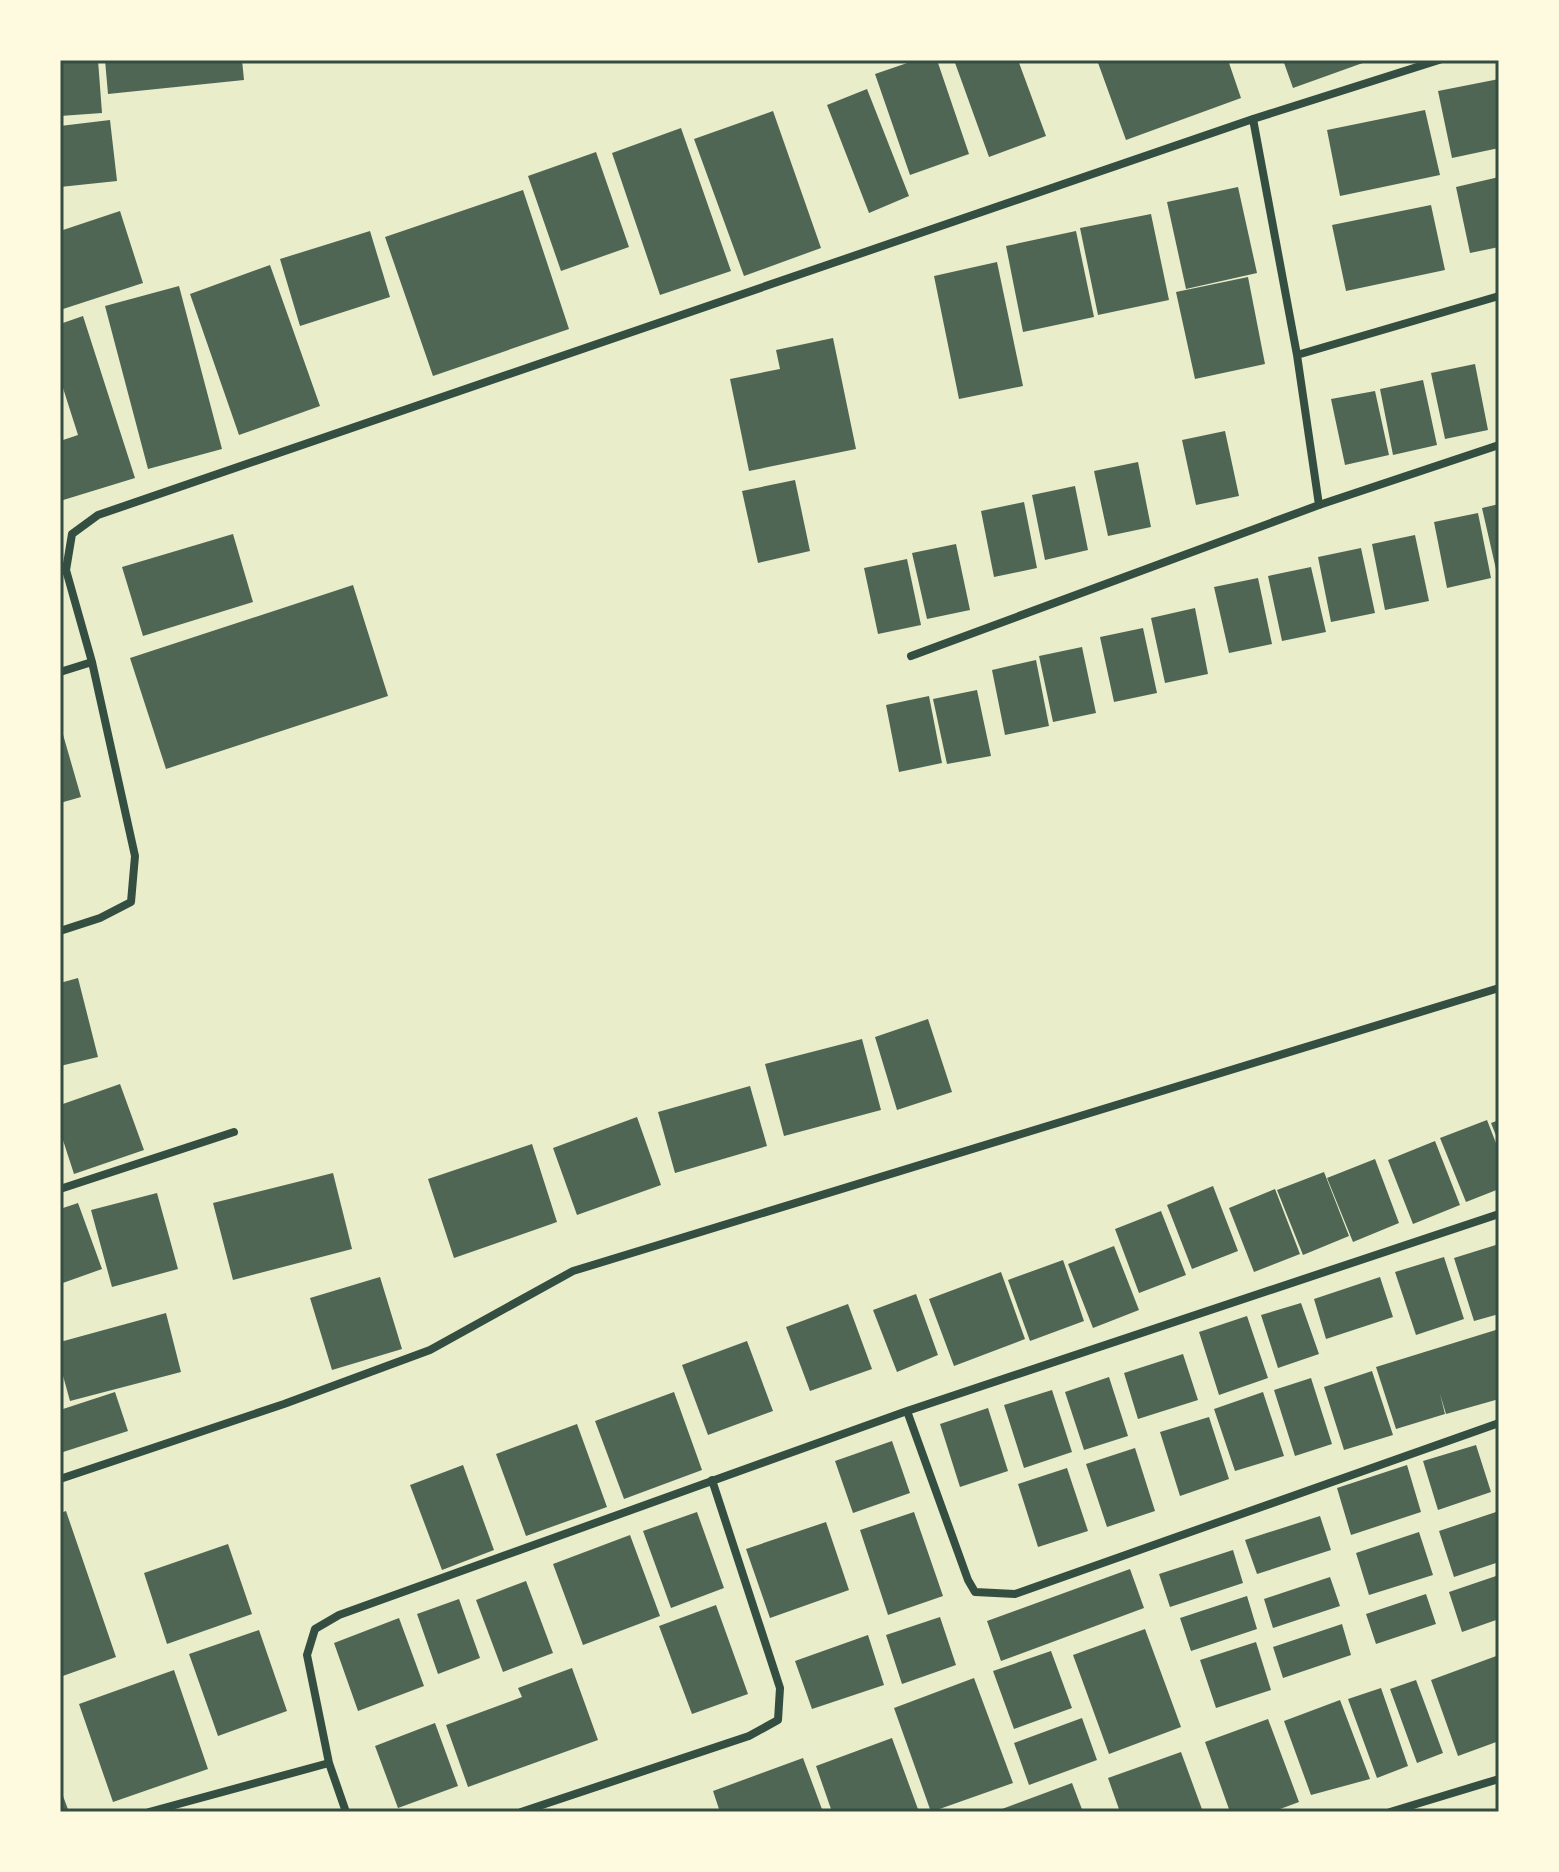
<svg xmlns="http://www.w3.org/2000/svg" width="1559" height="1872" font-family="Quicksand,sans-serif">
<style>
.building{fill:#4f6655}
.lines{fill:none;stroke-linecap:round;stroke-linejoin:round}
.minor{stroke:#344e41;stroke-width:8}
.neatline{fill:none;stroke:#344e41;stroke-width:3}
</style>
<rect width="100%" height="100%" fill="#e9edc9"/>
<path class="building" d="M60,60H98L102,113L60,116Z
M105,60H242L244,80L108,94Z
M916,60H937L969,154L910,175L875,74Z
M954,60H1018L1046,136L989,157Z
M1097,60H1228L1241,98L1126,140Z
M1283,60H1371L1293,88Z
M1499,79V148L1452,158L1438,91Z
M867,89L909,196L869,213L827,105Z
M1425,110L1440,175L1340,196L1327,130Z
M773,111L821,248L744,276L694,139Z
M110,120L117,181L60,187V126Z
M681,128L731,271L660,295L612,153Z
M596,152L629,247L561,271L528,176Z
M1499,177V247L1470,253L1456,187Z
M1238,187L1257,273L1186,289L1167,202Z
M523,190L569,329L433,376L385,237Z
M1431,205L1445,270L1346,291L1332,225Z
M120,211L143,283L60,310V231Z
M1151,214L1169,300L1098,315L1080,228Z
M370,231L390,297L300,326L280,259Z
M1076,231L1094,317L1023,332L1006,246Z
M997,262L1023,386L959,399L934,276Z
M270,265L320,406L239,435L190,294Z
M1248,277L1265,364L1195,379L1176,292Z
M179,286L222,449L148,469L105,306Z
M83,316L135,478L60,501V441L78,435L63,388L60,389V324Z
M833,338L856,449L749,471L730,379L780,369L776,350Z
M1475,364L1488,430L1445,439L1431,373Z
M1423,380L1437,445L1393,455L1380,389Z
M1375,391L1389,455L1345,465L1331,399Z
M1225,431L1239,496L1196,505L1182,440Z
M1138,462L1151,527L1108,536L1094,471Z
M795,480L810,551L758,563L742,491Z
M1075,486L1088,550L1045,560L1032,495Z
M1024,502L1037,568L994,577L981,511Z
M1499,504V578H1498L1482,508Z
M1478,513L1491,578L1447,588L1434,522Z
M233,534L253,602L143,636L122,567Z
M1415,535L1429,601L1385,610L1372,544Z
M956,544L970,610L927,619L912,553Z
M1361,548L1375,613L1331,622L1318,557Z
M907,559L921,625L878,634L864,568Z
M1311,567L1326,632L1282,641L1268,576Z
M1258,578L1272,644L1229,653L1214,587Z
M353,585L388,696L166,769L130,658Z
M1195,608L1208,674L1165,683L1151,618Z
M1143,628L1157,693L1114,702L1100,637Z
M1082,647L1096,713L1053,722L1039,656Z
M1036,660L1049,726L1005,735L992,670Z
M977,690L991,756L947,764L933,699Z
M929,696L942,763L899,772L886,705Z
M60,724L81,797L60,803Z
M78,978L98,1057L60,1066V983Z
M928,1019L952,1092L897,1110L875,1037Z
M862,1039L881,1110L784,1136L765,1064Z
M120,1084L144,1150L74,1174L60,1131V1105Z
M750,1086L767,1146L675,1173L658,1112Z
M637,1117L661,1185L577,1215L553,1148Z
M1487,1120L1499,1151V1189L1466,1202L1440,1138Z
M1499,1120V1143L1491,1123Z
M1435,1141L1460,1205L1413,1224L1388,1160Z
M532,1144L557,1222L454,1258L428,1179Z
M1375,1159L1399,1223L1353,1242L1327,1178Z
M1324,1172L1349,1236L1303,1255L1277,1190Z
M333,1173L352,1249L233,1280L213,1203Z
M1213,1186L1238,1251L1192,1269L1167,1205Z
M1275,1189L1300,1254L1254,1272L1229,1208Z
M157,1193L178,1269L112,1287L91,1210Z
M78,1203L102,1269L60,1284V1209Z
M1161,1211L1186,1275L1139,1293L1115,1229Z
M1499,1244V1314L1474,1321L1454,1258Z
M1114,1246L1139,1310L1093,1328L1068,1264Z
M1444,1257L1464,1319L1416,1335L1395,1272Z
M1063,1260L1084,1321L1030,1341L1008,1280Z
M1001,1272L1025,1339L954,1366L929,1299Z
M380,1277L402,1349L332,1370L310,1298Z
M1380,1277L1393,1317L1326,1339L1314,1299Z
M916,1294L938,1355L897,1372L873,1310Z
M1301,1303L1319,1354L1278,1368L1261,1315Z
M848,1304L872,1369L810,1391L786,1327Z
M166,1313L181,1372L70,1401L60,1365V1342Z
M1247,1316L1268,1378L1219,1395L1199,1332Z
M1499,1329V1399L1446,1414L1440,1394L1445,1414L1396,1429L1376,1367Z
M747,1341L773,1411L708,1435L682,1365Z
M1183,1354L1198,1400L1138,1419L1124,1373Z
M1372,1371L1393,1435L1344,1450L1324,1387Z
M1109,1377L1128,1436L1084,1450L1065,1392Z
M1311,1378L1332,1444L1295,1456L1274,1390Z
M1052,1390L1072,1452L1024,1468L1004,1405Z
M115,1392L128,1431L60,1453V1410Z
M674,1392L702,1470L624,1499L595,1421Z
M1263,1392L1284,1456L1235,1471L1214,1409Z
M988,1408L1008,1471L960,1487L940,1424Z
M1209,1417L1229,1479L1180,1496L1160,1432Z
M577,1424L607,1507L526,1536L496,1454Z
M892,1441L910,1493L853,1513L835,1461Z
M1476,1445L1491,1492L1438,1510L1423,1461Z
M1135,1448L1155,1511L1107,1527L1086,1464Z
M463,1465L494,1550L442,1570L410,1485Z
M1407,1465L1421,1512L1351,1535L1337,1488Z
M1067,1468L1088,1531L1038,1547L1018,1484Z
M66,1511L116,1657L60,1677V1513Z
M1499,1511V1562L1454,1577L1439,1531Z
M697,1512L724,1588L671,1608L643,1531Z
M914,1512L943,1596L888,1615L860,1530Z
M1320,1516L1331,1550L1257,1574L1245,1540Z
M826,1522L849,1590L770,1618L746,1549Z
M1419,1532L1433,1575L1369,1595L1356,1553Z
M630,1535L660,1616L583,1645L553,1564Z
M228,1544L252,1614L167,1644L144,1573Z
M1233,1550L1243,1583L1170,1607L1159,1574Z
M1130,1569L1144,1608L1001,1661L987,1621Z
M1499,1575V1619L1462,1632L1449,1592Z
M1330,1577L1340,1606L1273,1628L1264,1599Z
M526,1581L553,1653L503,1672L476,1600Z
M1426,1594L1436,1624L1376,1644L1366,1614Z
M1247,1596L1257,1629L1191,1651L1180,1618Z
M459,1599L480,1658L438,1674L417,1614Z
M716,1605L748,1694L692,1714L659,1626Z
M940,1617L956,1665L902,1684L886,1635Z
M399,1618L424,1686L358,1711L334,1643Z
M1342,1624L1351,1655L1283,1678L1273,1647Z
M1145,1629L1181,1727L1109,1754L1073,1655Z
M259,1630L287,1711L218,1736L189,1654Z
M868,1635L884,1685L812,1709L795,1661Z
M1256,1642L1271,1690L1216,1708L1200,1660Z
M1051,1651L1072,1708L1014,1729L993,1671Z
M1499,1655V1741L1458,1756L1431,1680Z
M572,1668L598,1740L468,1787L446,1725L522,1697L518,1688Z
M174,1670L208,1769L113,1802L79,1704Z
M974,1678L1013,1783L931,1812L894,1708Z
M1416,1680L1443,1753L1417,1763L1390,1689Z
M1381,1688L1408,1766L1377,1778L1348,1699Z
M1340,1700L1370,1779L1311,1795L1284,1721Z
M1082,1718L1097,1760L1029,1785L1014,1743Z
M1268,1719L1299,1802L1272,1812H1230L1205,1742Z
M435,1723L458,1786L398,1808L375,1746Z
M892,1738L919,1812H832L816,1766Z
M1181,1752L1203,1812H1120L1108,1778Z
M803,1758L823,1812H720L713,1791Z
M1072,1783L1083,1812H994Z
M60,1788L69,1812H60Z"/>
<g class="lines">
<path class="minor" d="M1253,119L1297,355L1319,505
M1297,355L1499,296
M911,656L1319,505L1499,445
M60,672L92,662
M60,931L100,918L131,902L135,856L92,662L66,570L72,534L98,515L1253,119L1439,60
M60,1189L234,1132
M907,1411L968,1580L975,1592L1015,1594L1499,1423
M60,1479L284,1404L430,1350L573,1271L1499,988
M149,1812L329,1763
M346,1812L329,1763L307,1655L315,1629L339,1615L907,1411L1499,1214
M521,1812L749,1736L778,1720L780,1688L712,1480
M1390,1812L1499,1779"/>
</g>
<rect width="1559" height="1872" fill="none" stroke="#fefae0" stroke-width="124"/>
<rect x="62" y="62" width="1435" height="1748" class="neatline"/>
</svg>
